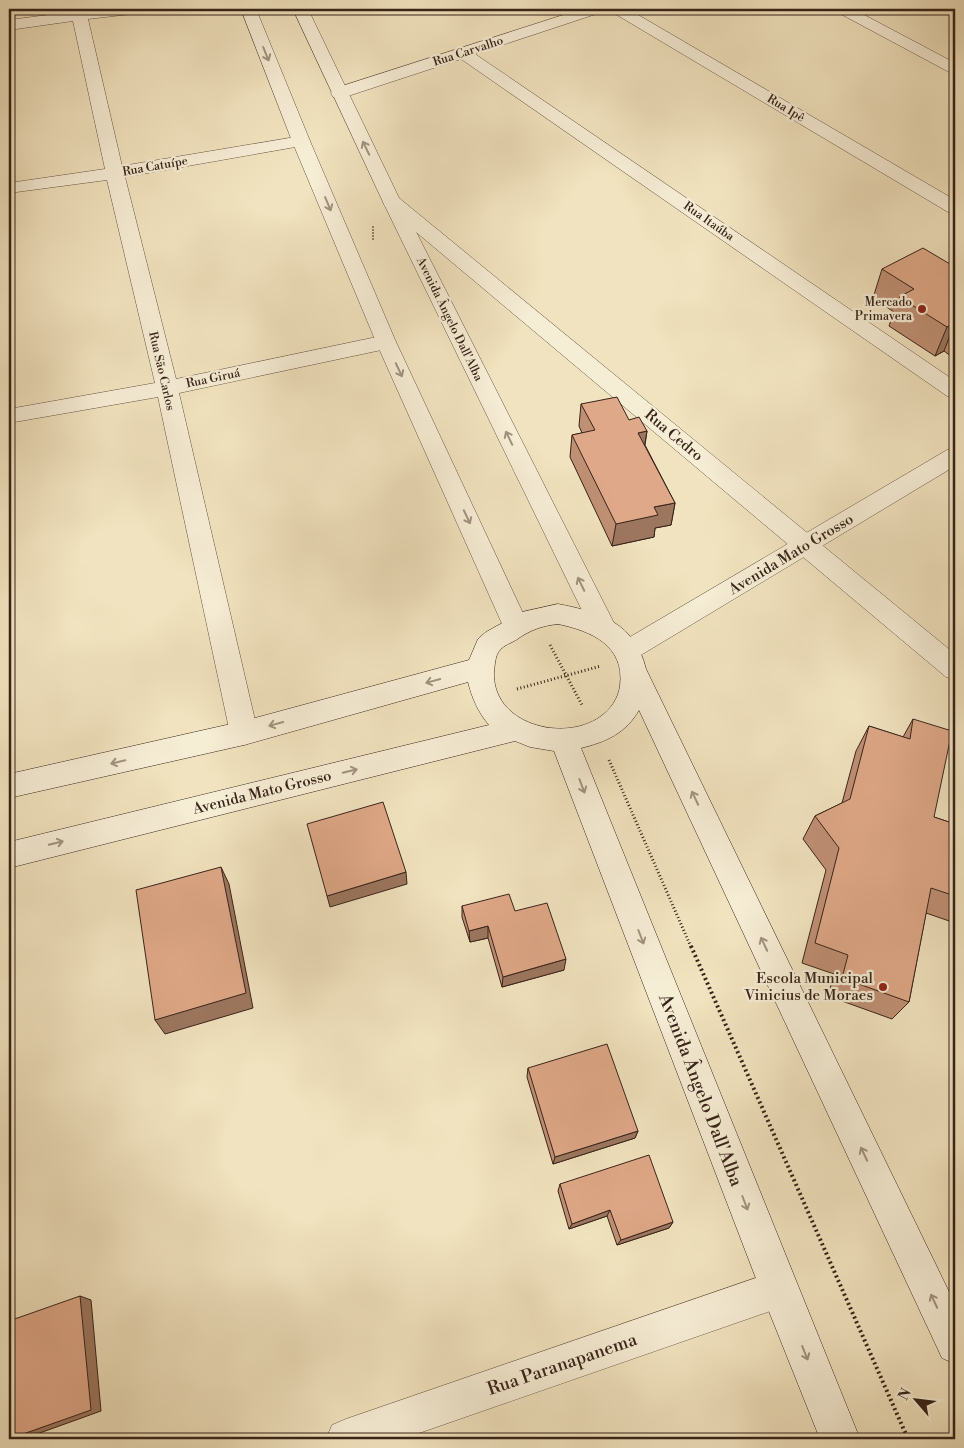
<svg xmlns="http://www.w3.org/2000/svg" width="964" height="1448" font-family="'Libre Bodoni',serif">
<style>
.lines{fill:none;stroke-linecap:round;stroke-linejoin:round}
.minor-casing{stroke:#665342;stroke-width:1}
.tertiary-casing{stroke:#665342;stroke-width:1}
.secondary-casing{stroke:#372319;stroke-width:1}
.path-far2{stroke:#372319;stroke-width:2;stroke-dasharray:0.5 1;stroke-linecap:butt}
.path-far1{stroke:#372319;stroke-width:3;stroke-dasharray:1 2.5;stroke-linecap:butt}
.path{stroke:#372319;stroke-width:4;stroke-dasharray:2 3;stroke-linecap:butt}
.minor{fill:#f6edd5;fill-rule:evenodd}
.tertiary{fill:#f6edd5;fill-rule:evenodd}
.secondary{fill:#f6edd5;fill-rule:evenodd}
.wall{fill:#c09075;stroke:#372319}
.shaded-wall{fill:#9c765f;stroke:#372319}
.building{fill:#dfa888;stroke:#372319}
.oneway{stroke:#a09280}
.poi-dot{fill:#8f2418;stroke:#f6edd5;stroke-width:2}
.labels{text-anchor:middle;stroke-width:4.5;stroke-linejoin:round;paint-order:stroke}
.far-street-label{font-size:12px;fill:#372319;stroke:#f6edd5}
.far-poi-label{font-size:12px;fill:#372319;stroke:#f6edd5;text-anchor:end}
.street-label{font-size:15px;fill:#372319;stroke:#f6edd5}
.poi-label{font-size:15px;fill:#372319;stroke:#f6edd5;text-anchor:end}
.near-street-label{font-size:18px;fill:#372319;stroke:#f6edd5}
</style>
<rect width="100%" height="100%" fill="#f1e3bf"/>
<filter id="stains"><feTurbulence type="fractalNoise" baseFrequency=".004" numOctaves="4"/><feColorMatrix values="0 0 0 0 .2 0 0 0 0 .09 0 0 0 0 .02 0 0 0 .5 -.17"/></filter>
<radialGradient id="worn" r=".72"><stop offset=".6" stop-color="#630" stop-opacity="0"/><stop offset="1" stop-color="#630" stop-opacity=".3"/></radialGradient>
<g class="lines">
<defs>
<path id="minor" d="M71,9H139L136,12L131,14L88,19L122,166L301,136L307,137L310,141L307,145L301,146L125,177L176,379L386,335L393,337L396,342L393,347L386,349L179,393L258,733L254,741L244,745L234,741L230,733L158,397L9,423V409L155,383L107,180L9,193V183L105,169L73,21L9,30V20L71,12Z
M582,9H605L602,12L475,54L955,381V398L947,396L461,59L345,97H333L331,93L333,89Z
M609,9H628L955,200V214L948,212L612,12Z
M834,9H853L955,63V74L949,72L837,12Z
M392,196L399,198L955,654V680L946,677L385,206L383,202L385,198Z
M779,1270L792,1276L798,1289L792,1302L779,1308L402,1439H326L332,1425L346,1419Z"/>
<path id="tertiary" d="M241,9H256L310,141L396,342L529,626L525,633L516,636L507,633L503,626L376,342L292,141Z
M293,9H308L401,202L616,627L612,634L603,637L594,634L590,627L383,202Z
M955,448V466L636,658L627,661L618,658L614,651L618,644L947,450Z"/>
<path id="secondary" d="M558,604C600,612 635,623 646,669L955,1304V1364L942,1358L639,710C626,733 606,742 581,748L860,1439H820L760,1289L554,751L530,747L515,741L9,868V842L489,725C478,712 472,698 468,682L244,745L9,798V774L244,721L469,660L478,639L486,632L522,612ZM558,624C591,631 625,645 620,686C618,699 611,709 600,717C563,743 491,724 494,671C495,665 495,655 500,650C504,645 511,643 516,640C530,630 541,626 558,624Z"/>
</defs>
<use href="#minor" class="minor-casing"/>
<use href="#tertiary" class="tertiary-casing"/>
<use href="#secondary" class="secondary-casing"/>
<path class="path-far2" d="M373,226V240"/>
<path class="path-far1" d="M550,645L582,705
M517,689L601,666
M609,760L691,947"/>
<path class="path" d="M691,946L908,1439"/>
<use href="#minor" class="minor"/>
<use href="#tertiary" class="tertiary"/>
<use href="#secondary" class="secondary"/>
</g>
<path class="wall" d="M955,267V359L944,351L935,356L889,326L894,312L873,298L882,269Z
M581,404L629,420L647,431L645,445L675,503L671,525L655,528L654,537L612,546L570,457L572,435L582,433L579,426Z
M913,719L934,817L955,824V923L926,913L909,1002L892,1019L828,996L834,974L802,963L826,870L803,839L815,816L842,803L856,751L869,726L903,737Z
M462,906L515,911L564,970L502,987L488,938L470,942L462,917Z
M955,988V1015L951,1013Z
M528,1068L638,1131L635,1138L553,1164L527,1077Z
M560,1184L673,1222L669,1228L617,1245L607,1216L569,1229L558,1191Z"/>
<path class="shaded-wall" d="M955,322L944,351L935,356L947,327Z
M647,431L643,454L638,433Z
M675,503L671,525L655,528L654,537L612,546L616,524L654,507Z
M221,867L229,884L253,1008L165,1034L155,1020Z
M406,872L407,884L330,907L327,896Z
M488,926V938L470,942L469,931Z
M566,959L564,970L502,987L503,977Z
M638,1131L635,1138L553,1164L555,1157Z
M610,1210L607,1216L569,1229L572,1224Z
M673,1222L669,1228L617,1245L621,1240Z
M80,1296L91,1300L101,1411L23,1439H9Z"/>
<path class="building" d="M923,248L955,267V322L947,327L899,297L914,289L882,269Z
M617,397L629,420L639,417L647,431L638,433L675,503L654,507L658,515L616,524L572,435L595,430L581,404Z
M913,719L952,731L934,817L955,824V896L931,888L909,1002L842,978L848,955L815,943L839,848L815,816L850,799L869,726L910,739Z
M383,802L406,872L327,896L307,824Z
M221,867L246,993L155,1020L136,890Z
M509,894L515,911L547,903L566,959L503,977L488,926L469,931L462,906Z
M607,1044L638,1131L555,1157L528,1068Z
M649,1155L673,1222L621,1240L610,1210L572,1224L560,1184Z
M80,1296L91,1410L9,1439V1321Z"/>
<defs><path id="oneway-shaft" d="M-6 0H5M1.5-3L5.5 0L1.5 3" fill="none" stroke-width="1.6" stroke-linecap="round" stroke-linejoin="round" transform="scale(1.25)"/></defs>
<g class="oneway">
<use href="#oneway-shaft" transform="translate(266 54) rotate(68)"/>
<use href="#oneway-shaft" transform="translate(366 148) rotate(-116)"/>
<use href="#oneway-shaft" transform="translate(328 204) rotate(67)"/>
<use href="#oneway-shaft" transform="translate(399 370) rotate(65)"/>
<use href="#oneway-shaft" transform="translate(509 438) rotate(-116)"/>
<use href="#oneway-shaft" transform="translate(467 517) rotate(65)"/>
<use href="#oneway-shaft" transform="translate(581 584) rotate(-116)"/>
<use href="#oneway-shaft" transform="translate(433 681) rotate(165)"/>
<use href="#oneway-shaft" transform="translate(276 724) rotate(165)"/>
<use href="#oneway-shaft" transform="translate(118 762) rotate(167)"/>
<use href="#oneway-shaft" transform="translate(350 771) rotate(-14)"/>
<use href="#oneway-shaft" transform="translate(582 786) rotate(69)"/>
<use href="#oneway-shaft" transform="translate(695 798) rotate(-115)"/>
<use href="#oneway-shaft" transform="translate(56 843) rotate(-14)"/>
<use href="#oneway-shaft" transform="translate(641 937) rotate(69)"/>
<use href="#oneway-shaft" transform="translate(764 944) rotate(-115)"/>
<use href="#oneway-shaft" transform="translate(864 1154) rotate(-115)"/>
<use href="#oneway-shaft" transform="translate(745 1203) rotate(69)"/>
<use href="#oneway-shaft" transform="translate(934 1301) rotate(-115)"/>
<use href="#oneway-shaft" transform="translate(805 1353) rotate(68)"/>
</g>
<g class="poi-dot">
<circle cx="922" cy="309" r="5"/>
<circle cx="883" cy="987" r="5"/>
</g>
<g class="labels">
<g class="far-street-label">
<text transform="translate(468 51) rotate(-18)" y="4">Rua Carvalho</text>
<text transform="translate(786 108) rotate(31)" y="4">Rua Ipê</text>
<text transform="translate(155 166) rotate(-10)" y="4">Rua Catuípe</text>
<text transform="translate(709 221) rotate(35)" y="4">Rua Itaúba</text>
<text transform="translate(450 319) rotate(64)" y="4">Avenida Ângelo Dall'Alba</text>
<text transform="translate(162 371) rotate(77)" y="4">Rua São Carlos</text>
<text transform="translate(213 378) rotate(-12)" y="4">Rua Giruá</text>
</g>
<g class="far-poi-label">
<text x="912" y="306">Mercado<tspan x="912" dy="14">Primavera</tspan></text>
</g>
<g class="street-label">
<text transform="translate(674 435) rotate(40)" y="5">Rua Cedro</text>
<text transform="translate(791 554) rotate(-31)" y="5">Avenida Mato Grosso</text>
<text transform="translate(262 792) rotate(-14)" y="5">Avenida Mato Grosso</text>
</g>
<g class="poi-label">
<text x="873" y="983">Escola Municipal<tspan x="873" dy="17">Vinicius de Moraes</tspan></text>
</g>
<g class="near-street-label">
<text transform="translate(701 1090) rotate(69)" y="6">Avenida Ângelo Dall'Alba</text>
<text transform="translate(562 1364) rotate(-19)" y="6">Rua Paranapanema</text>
</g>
</g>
<rect width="964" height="1448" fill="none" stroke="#f1e3bf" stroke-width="30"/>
<rect x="10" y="10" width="944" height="1428" fill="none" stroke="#372319" stroke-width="2.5"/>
<rect x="15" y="15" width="934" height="1418" fill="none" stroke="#372319"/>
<g transform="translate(916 1400) rotate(298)" stroke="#f6edd5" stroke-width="4" paint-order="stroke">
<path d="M0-4L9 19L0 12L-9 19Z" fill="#372319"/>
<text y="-8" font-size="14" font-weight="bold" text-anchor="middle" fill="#372319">N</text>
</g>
<rect width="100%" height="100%" filter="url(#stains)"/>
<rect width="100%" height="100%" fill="url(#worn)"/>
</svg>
